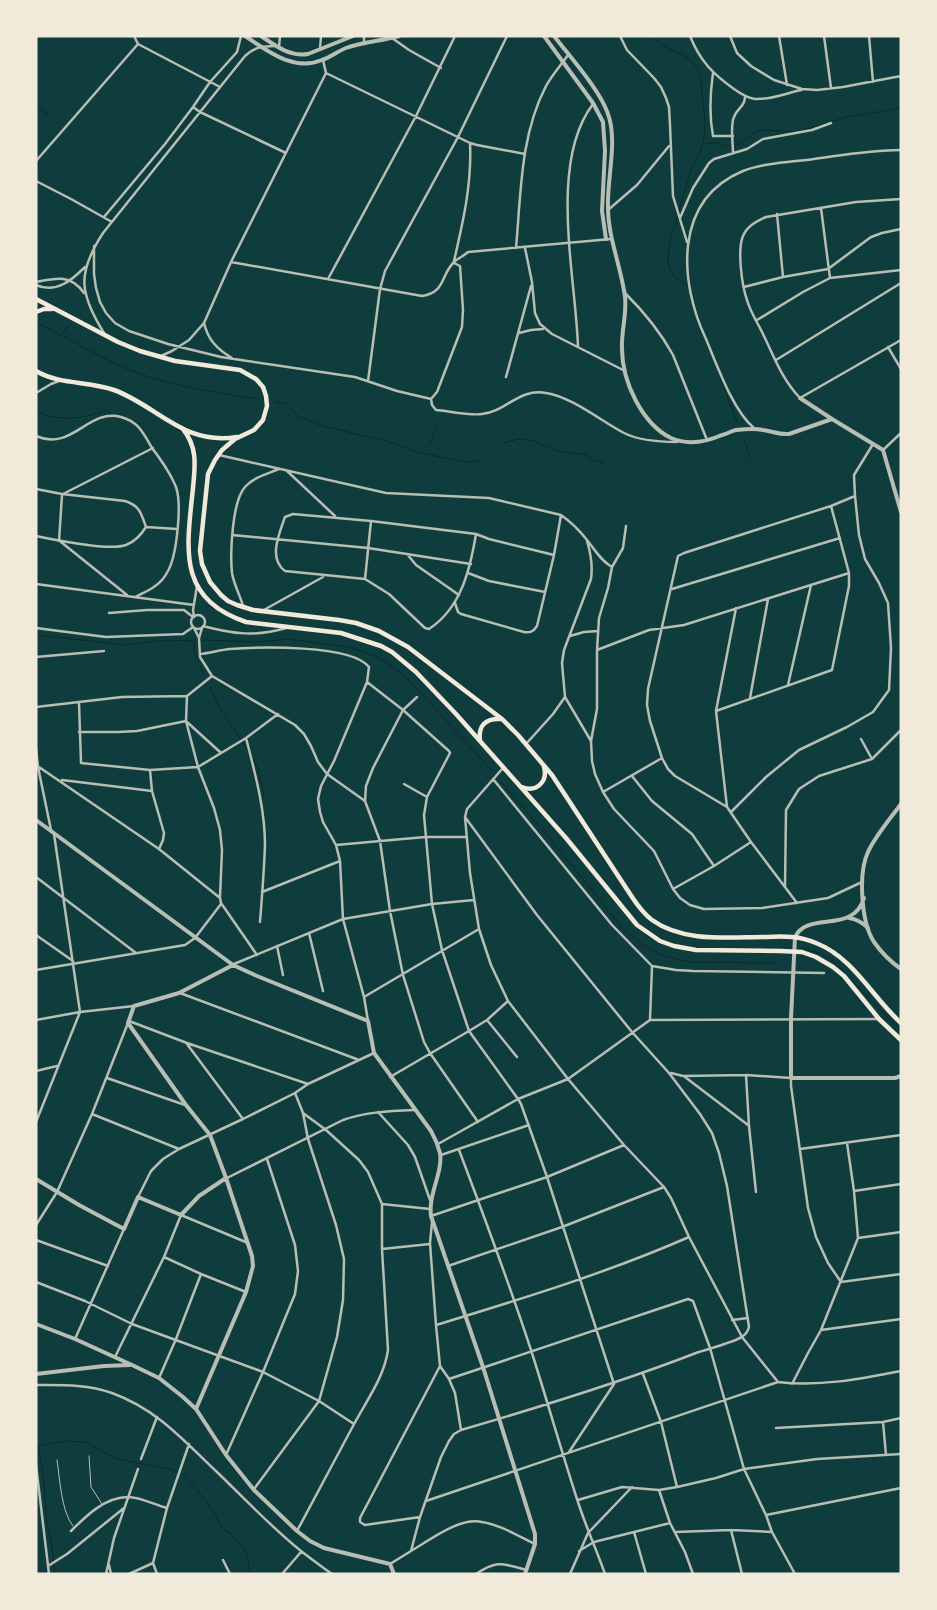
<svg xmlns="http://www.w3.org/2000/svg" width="937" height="1610" font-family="'Zilla Slab',serif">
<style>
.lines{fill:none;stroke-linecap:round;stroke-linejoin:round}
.stream{stroke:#0a2a2b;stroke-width:1}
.service{stroke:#b8beb3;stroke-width:1}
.minor{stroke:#b8beb3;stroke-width:2.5}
.tertiary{stroke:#b8beb3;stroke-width:4}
.primary{stroke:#f1e9da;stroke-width:4.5}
</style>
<rect width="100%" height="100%" fill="#0f3d3e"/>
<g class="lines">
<path class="stream" d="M652,36C664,51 682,50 693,63C700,71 701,82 702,92C704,109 707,126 703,142C701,152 695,161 691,170C687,184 683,197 679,211
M36,107L48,114
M800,131L847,117L901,108
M704,143H718L724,146H730L740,144L757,131L764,130L797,132
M678,215C673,232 661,260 674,276C678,281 685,283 689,288
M695,306L701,324
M39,324C68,338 96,355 125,368C167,386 213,392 257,399
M62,335L66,328L71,324
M714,361L737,422
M276,402L287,404L298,416L322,426L387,441L417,452L460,461L475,462L480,460
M36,411C55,422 86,419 105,410L111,413
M129,419L139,424
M744,438L750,460
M503,443L519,439L534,441L557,451L587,455L593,460L603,463
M430,444L437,426
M36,635L127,645L157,641L204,640L258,642L289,639L349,647L376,657L386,662L406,677L493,772
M189,641L194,644L195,654L204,675
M210,686L218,705L249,752
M251,755L258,769L264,797
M500,781L551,840L625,931L648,948L659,954L676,959L693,962L778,963
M803,948L821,954L833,961L894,1024L901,1029
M36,1446L65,1441L85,1442L117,1459L174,1470L182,1474L199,1492L215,1514L223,1529L230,1533L243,1547L247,1555L250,1574
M38,1446L44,1480L47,1525L51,1538L55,1574"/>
<path class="service" d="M89,1456L91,1487L102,1504
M57,1460C60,1479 61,1511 73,1526"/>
<path class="minor" d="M134,36L138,44
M364,36V44
M620,36L627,50L654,78L661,87L666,98L669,107L670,125L673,196L687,242
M690,36C700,61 713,74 734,89C741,94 747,98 755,99C770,100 787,93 801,90
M730,36L737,53L751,66L774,80L802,89L817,90L843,87L901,76
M779,36L787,85
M824,36L831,88
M869,36L873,82
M392,38L409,50L441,68
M138,44L220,87
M279,47L280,36
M320,49L321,36
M323,60L326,73
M326,73L470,143L477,145L525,154
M713,73C710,94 709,115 713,136H733
M193,107L200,112L286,153
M733,153C733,143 730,125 734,117C737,108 745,107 745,97
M36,161L138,44
M36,181L71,199L112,222
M901,199L856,202L766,217C757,221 747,226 743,236C737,250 742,286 747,300C750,311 757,322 762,332C774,356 781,378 800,398L901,340
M821,208L830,278
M608,210L637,185L669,146
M777,214L783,277
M104,217L165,144L193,107L210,82L237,52L241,36
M680,218L693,188L709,163L714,159L747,149L763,139L812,130L831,123
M94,246V274L96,288L100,302L106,313L115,323L129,331L168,344L221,357L355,377L397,391L431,399
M516,248C521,194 520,136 546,86C552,75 561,65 568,55
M525,248L532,282L535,313L540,324L552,334L625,371
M454,261C463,222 472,184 470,143
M231,262L422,296C446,292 440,276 454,262C458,258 464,256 468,252L611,239
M328,279L416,116L455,36
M36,282C56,278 71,274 84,293
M36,285C56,294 72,280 85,267
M744,287L783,277L828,269L871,237L882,233L901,229
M625,293C644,312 660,331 673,355L707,440
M757,320L803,292L830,278L901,270
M204,323C208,340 217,349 232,358
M104,333C79,293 77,273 103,233L245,56C254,47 263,46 275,46
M519,333L531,330L543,329
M578,347C576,278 548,163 593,104
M888,347L901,369
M161,356L172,351L189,340L204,323L231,262L326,73
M776,360L901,283
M506,377L531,286
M368,381L380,289L385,271L458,137L507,36
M36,393L51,384L59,381
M431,399L432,405L436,410C448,411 471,416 482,414C507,411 519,388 546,393C572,397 601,421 624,433C640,441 660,442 677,442
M431,399L437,392L462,327L463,310L460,266L454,263
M754,428C733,411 717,365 706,339C679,282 673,200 743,171C763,163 792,162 814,159C843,155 871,150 901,150
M36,436C72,452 88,408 121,417C139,422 143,433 152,448C161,460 170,472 176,487C182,504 177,552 169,569C167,573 164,578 161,581C154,589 143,593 135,597
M883,450L901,433
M219,455L386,493L489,498L561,515C571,522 580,531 587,540C595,550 601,561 612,567
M286,470L335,516
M36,489L62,494L125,501C140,506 141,513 146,527
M63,494L153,448
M626,526L623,548L612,567L608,588L599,618L597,650V709L591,741L592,761L595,774L603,792L614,809L654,851L673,889L680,898L690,905L704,909L762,908L828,898L862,882
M146,527L177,529
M476,534C470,570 461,608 429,629L425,628L389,594L365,579L285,571C268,559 279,534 285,517L293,514L371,521L476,534L489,539L554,555
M232,535L368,548L471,564
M36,536C55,540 109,551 126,545C134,542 141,535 146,527
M59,541L62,495
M61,542L127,595
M407,554L416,565L459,595
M468,573L489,581L545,592
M365,579L371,521
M36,584L194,605
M672,589L840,538
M455,603L458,612L461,614L524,632C530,633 533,632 537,626L554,555L561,515
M243,606C240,595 234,585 232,573C230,554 232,501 245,487C254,477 267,474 279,469
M262,611L323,577
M109,613L147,610H184L193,617
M191 622a7 7 0 1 1 14 0a7 7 0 1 1-14 0Z
M194,617L193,610L197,586
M203,626C233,634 256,637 286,628
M36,628L106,637L183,634L193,627
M194,628L199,638
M202,628L199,638L200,657L212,676L295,725L304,734L311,746L318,762L327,774L365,801
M570,636L584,632L598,631
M597,650L649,630L684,625L849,573
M200,654C210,653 220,650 230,649C258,647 351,644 369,667L367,682L334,761L321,786L318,799L320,812L323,822L336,845L340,861L343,919L364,997L368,1021
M36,657L104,651
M367,682L403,710L449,751L450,753L427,797L424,815L432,904L442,950L469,1031L518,1099L521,1104L547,1177L614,1384L569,1452
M788,685L811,585
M187,696L186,721L198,767L214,808L220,830L222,850L220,897
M417,697L403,710L373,768L366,786L365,801L380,841L390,911L403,975L424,1042L430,1053L478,1122
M565,697L591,741
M750,698L768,599
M79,703L81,763L150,770L198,767L246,738L278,714
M36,707L122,697L187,696L212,676
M716,711L832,670L849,586V573L831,506
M187,722L220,752
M79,732H118L137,731L186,721
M246,738C255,773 265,809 265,845C264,871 262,897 260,922
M526,744L553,714L565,697L562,663L564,650L591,579C593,565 591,554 587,541
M36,748L38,767L51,830
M872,759L900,731
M36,765L159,849L220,898L221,903L257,955
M150,770L152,791L164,833L163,840L159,849
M632,776L652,801L692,834L714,866
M493,779L612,925L652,966L676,970L693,971L824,973
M62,780L152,791
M404,784L427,797
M603,792L662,758
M727,807L716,711L736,608
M731,812L766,777L799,750L847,727L873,712L889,690L891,648L888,603L879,583L865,559L859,535L855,496L854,475L873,444
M465,817L470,873L479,929L491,965L508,1001L568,1079L624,1145L664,1187L671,1198L689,1237L742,1337L778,1382
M336,845L425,837H466
M36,877L136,953
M785,887L786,810L799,789L819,776L872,759L861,739
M673,889L714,866L751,842
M262,892L340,861
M797,903L751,842L727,807L675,776L668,769L662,758L650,721L647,705L648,689L678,556L684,553L831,506L855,496
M309,933L323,991
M36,935L73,961
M277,946L283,975
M234,964L343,919L432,904L474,900
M36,970L185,945L195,938L221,904
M180,993L359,1060
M364,997L479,929
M36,1020L80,1012L134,1006
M487,1020L517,1057
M650,1020L652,966
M129,1021L187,1043L308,1084
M187,1044L243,1119
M36,1071L57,1066
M671,1073L683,1076L746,1075L791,1078V1086L808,1208L816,1237L828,1263L841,1282L901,1274
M746,1075L749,1126L756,1192
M390,1077L469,1031L487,1020L508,1001
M685,1077L748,1125
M107,1078L185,1105
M378,1112L408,1145L415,1157L430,1200
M92,1114L179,1149
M36,1122L80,1012L54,834
M438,1144L518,1099L568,1079L650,1020L879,1019
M800,1149L901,1135
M459,1150C484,1216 509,1283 531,1350C547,1400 561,1450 577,1499C585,1525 596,1548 605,1574
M441,1155L529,1125
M227,1178L343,1120C366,1112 389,1111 414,1110
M854,1191L901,1184
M138,1197L151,1171L163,1159L179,1149L243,1119L295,1093L308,1084L374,1053
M382,1204L430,1209
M431,1216L547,1177L624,1145
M432,1222L430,1243L436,1325L440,1366L449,1379L455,1393L461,1430
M36,1225L57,1192L92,1114L128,1023
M858,1238L901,1232
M36,1240L108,1266
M382,1249L430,1244
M164,1257L201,1274L246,1292
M448,1266L562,1227L664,1187
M36,1282L85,1301L132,1324L263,1372L319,1401L354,1424
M732,1320L748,1318
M436,1325C521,1299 607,1273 689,1237
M821,1330L901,1319
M75,1339L124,1229
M115,1357L164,1257L181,1215L248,1243
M643,1374L661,1422L677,1487
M159,1378L176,1339L201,1274
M449,1379L688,1299L693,1301L710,1348L744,1469L766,1515L772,1532L795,1574
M792,1384L808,1353L821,1330L858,1238L854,1191L847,1143
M36,1385C62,1385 87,1384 112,1393C158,1410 183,1440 217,1472C245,1499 271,1527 301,1551C311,1559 321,1566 332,1574
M776,1428L883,1422
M226,1455L263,1372L295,1294L298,1271L295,1245L267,1159
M886,1455L883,1422L901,1418
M141,1459L157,1417
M36,1465L49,1574
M254,1489L319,1401L337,1337L343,1300L344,1259L336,1225L308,1139L303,1113L295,1093
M659,1490L670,1523L685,1552L693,1574
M578,1500L622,1487L659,1490L677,1487L716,1478L744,1469L817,1459L901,1454
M426,1501L778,1382C818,1387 861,1379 901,1371
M766,1515L901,1488
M420,1517L365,1525L360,1522V1518L440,1366
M731,1530L742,1574
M71,1531C86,1516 105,1497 128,1497C140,1497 155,1505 167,1508
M297,1531C316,1496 334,1461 353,1426C366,1401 384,1378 388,1350L382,1249V1204L368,1172L359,1160L326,1130L303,1113
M634,1532L646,1574
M675,1532L731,1530L772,1532
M411,1551C430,1540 459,1517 482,1522C501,1525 518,1536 535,1544
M579,1551L594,1542L670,1523
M223,1560L230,1574
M153,1563L157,1574
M390,1564L411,1551L420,1517L441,1457L449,1441L454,1434L461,1430C540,1407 619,1383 696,1353C707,1349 736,1342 743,1336C746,1334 748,1331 749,1327L727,1186L719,1153L712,1133L700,1114L669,1073L632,1032L537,915L465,817L467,809L503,768
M109,1565L111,1574
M48,1566L67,1554L124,1508
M106,1574L114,1538L138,1469
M129,1574L153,1563L167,1508L189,1444
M282,1574L301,1552
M476,1574C498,1559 503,1564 527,1570
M570,1574L588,1533L632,1487"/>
<path class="tertiary" d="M245,36C268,51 293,72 322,60C331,57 338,51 346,48C363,42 381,41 399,36
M261,36C276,46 290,57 308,54L353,36
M544,36L593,103L603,122L605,151L602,211L606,239
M554,36C570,57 602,92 609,117C617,144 607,179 608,207C608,238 621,266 625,297C627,314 621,332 622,349C622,381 642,424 671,438C689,446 706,442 722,435C727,434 731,431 736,430C745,429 754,428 763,430C772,431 779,435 789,434L832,419
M800,398L832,419L883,450L901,512
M901,804C890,819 876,835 868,852C858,873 861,922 874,942C881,952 891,962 901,969
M36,820L233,965L257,976L368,1021L374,1053L431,1131C435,1138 438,1145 440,1153C443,1173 428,1194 431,1216L483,1367L535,1534V1544L525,1574
M864,898C853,935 808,910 795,937L791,1018V1078H895L901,1076
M849,918C857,919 862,922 868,928
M36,1179L79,1205L124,1229L138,1197L181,1215L199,1196L226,1178
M36,1324L75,1339L132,1365L159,1378L183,1397L196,1409L226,1455L254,1490L297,1531L310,1541L324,1548L390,1564L394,1574
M36,1374L104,1366L130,1365
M196,1409L246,1292L253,1266L252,1256L226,1178L210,1135L186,1105L128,1023L134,1006L179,993L233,965"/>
<path class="primary" d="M36,299L118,342L140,351L175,361L240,370L256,379L263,387L266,396L267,406L263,420L254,430L235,439L222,450L215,460L208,474L200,551L202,564L210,582L221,595L228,601L237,605L253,610L339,620L356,623L379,631L408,647L502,719L518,735L552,775L632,897C638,906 644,914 652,920C684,943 730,937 767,937C784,936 800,936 816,943C854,958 872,997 901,1023
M36,312L44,309H52
M36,371C60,385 88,381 114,390C158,406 183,446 237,437
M183,429C198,448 195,466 193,488C187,547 176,599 246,622L341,633L381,646L392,652L416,672L456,714L566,838L637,925L660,941L674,946L696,950L780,951L802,952L816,957L833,967L844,976L879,1019L901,1040
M480,741C478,726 485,718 501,719
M522,787C537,793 548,781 544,767"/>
</g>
<rect width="937" height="1610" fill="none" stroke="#f1e9da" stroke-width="75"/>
</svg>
